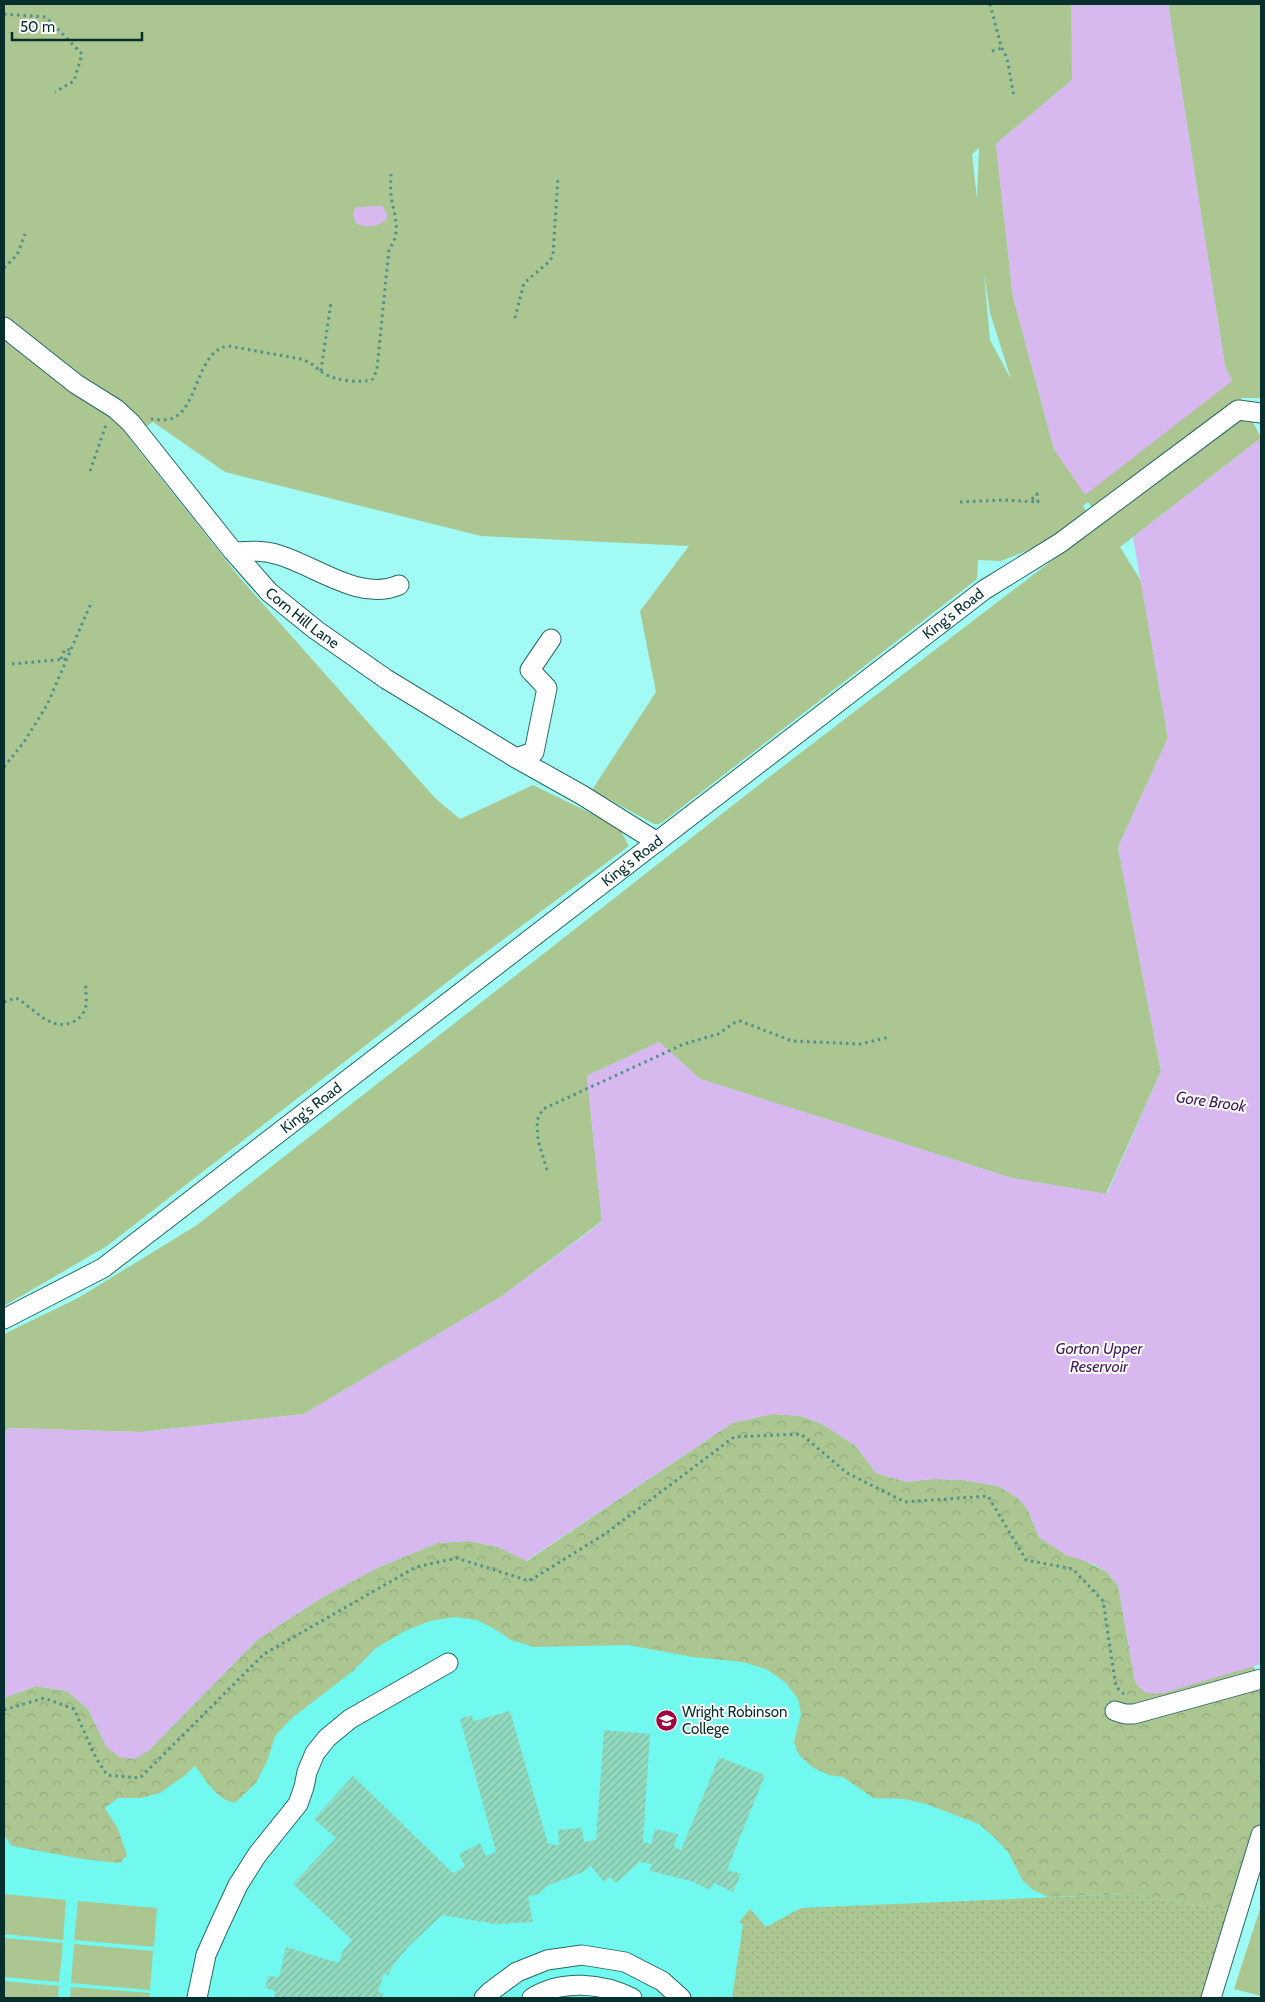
<svg xmlns="http://www.w3.org/2000/svg" width="1265" height="2002" font-family="Cabin,sans-serif">
<style>
.built{fill:#71f9f0}
.green{fill:#acc691;fill-rule:evenodd}
.forest{fill:url(#forest-crowns)}
.park{fill:url(#park-dots)}
.water{fill:#d7b9f0}
.building{fill:url(#building-hatch)}
.lines{fill:none;stroke-linecap:round;stroke-linejoin:round}
.minor-casing{stroke:#296a66;stroke-width:21}
.path{stroke:#50918c;stroke-width:3;stroke-dasharray:2.5 4;stroke-linecap:butt}
.minor{stroke:#fff;stroke-width:19}
.labels{text-anchor:middle;stroke-width:4;stroke-linejoin:round;paint-order:stroke}
.street-label{font-size:15px;fill:#052e2c;stroke:#fff}
.poi-label{font-size:15px;fill:#052e2c;stroke:#fff;text-anchor:start}
.water-label{font-size:16px;font-style:italic;fill:#431c5c;stroke:#fff}
</style>
<defs>
<pattern id="forest-crowns" width="20" height="18" patternUnits="userSpaceOnUse" patternTransform="scale(1.25)"><rect width="20" height="18" fill="#acc691"/><path d="M2 6a3 3 0 1 1 6 0M12 15a3 3 0 1 1 6 0" fill="none" stroke="#92aa7d"/></pattern>
<pattern id="park-dots" width="8" height="8" patternUnits="userSpaceOnUse" patternTransform="scale(1.25)"><rect width="8" height="8" fill="#acc691"/><path d="M2 2h.1M6 6h.1" fill="none" stroke="#92aa7d" stroke-width="1.8" stroke-linecap="round"/></pattern>
<pattern id="building-hatch" width="6" height="6" patternUnits="userSpaceOnUse" patternTransform="scale(1.25)"><rect width="6" height="6" fill="#91dac0"/><path d="M-1 1l2-2M0 6l6-6M5 7l2-2" fill="none" stroke="#7cbba5"/></pattern>
</defs>
<rect width="100%" height="100%" fill="#a1fbf4"/>
<path class="built" d="M523,1590L1261,1822L1204,1998H4V1727L279,1668Z"/>
<path class="green" d="M4,4H1074L1072,5V80L996,144L1013,297L1054,449L1232,381L1225,367L1168,4H1261V398H1241L1261,438L1120,547L1141,581L1168,738L1118,847L1161,1071L1106,1194L1012,1178L700,1079L659,1042L587,1076L602,1221L502,1296L304,1414L141,1432L9,1428L4,1433V1334L78,1298L197,1225L760,784L1102,522L1088,502L1083,506L1089,515L1039,546L1001,561L978,560L977,579L664,821L659,824H654L592,790L656,692L640,611L689,546L481,536L225,472L153,422L129,438L240,578L435,798L460,819L533,785L619,827L629,846L477,959L107,1246L4,1306ZM979,148L977,198V199L972,154ZM984,274L990,313L1011,379L990,340Z
M4,1894L66,1900L63,1940L4,1934Z
M78,1901L157,1908L154,1947L74,1940Z
M1261,1906V1996L1234,1989Z
M4,1938L63,1943L59,1982L4,1977Z
M74,1944L153,1951L150,1990L71,1983Z
M4,1981L59,1986L58,1998H4Z
M71,1987L150,1993L149,1998H70Z"/>
<path class="forest" d="M772,1414L801,1416L822,1424L856,1446L876,1473L907,1482L932,1479L963,1480L998,1486L1017,1497L1028,1510L1039,1537L1107,1572L1118,1585L1135,1681L1163,1693L1253,1665L1261,1682V1822L1233,1911L1129,1894L1048,1897L1033,1890L1023,1881L1008,1852L996,1839L979,1824L926,1804L904,1799L873,1798L843,1777L829,1775L812,1767L799,1755L794,1742L801,1714L798,1699L786,1683L766,1669L743,1662L693,1657L628,1645L534,1647L511,1640L493,1628L477,1620L455,1617L430,1621L405,1631L376,1648L353,1671L292,1718L275,1736L268,1759L256,1783L235,1803C215,1799 206,1780 195,1766L183,1777L160,1793L141,1798H118L105,1808L118,1829L127,1855L120,1863L83,1859L12,1846L4,1835V1698L36,1686L67,1691L88,1709L106,1746L134,1759L148,1751L258,1639L321,1598L379,1567L437,1543L469,1541L498,1547L527,1561L732,1423Z"/>
<path class="park" d="M1129,1894L1233,1911L1204,1998H732L743,1924L739,1922L750,1909L766,1927L801,1908Z"/>
<path class="water" d="M1071,4H1168L1225,366L1232,381L1085,495L1054,449L1013,297L996,144L1072,80Z
M383,206L387,215V219C380,227 363,229 355,222L353,212L356,207Z
M1261,438V1664L1163,1693C1149,1695 1142,1693 1135,1681L1118,1585L1107,1572L1094,1564L1066,1555L1039,1537L1028,1510L1017,1497L998,1486L963,1480L932,1479L907,1482L876,1473L856,1446L822,1424L801,1416L772,1414L732,1423L526,1561L498,1547L469,1541L437,1543L379,1567L321,1598L258,1639L148,1751L134,1759L119,1757L106,1746L88,1709L67,1691L36,1686L4,1698V1433L9,1428L141,1432L304,1414L502,1296L602,1222L587,1076L659,1042L700,1079L1012,1178L1107,1194L1161,1071L1118,847L1168,738L1133,537Z"/>
<path class="building" d="M510,1711L548,1844L559,1845L558,1830L582,1828L584,1842L596,1840L604,1730L650,1734L643,1842L651,1844L655,1829L678,1834L674,1847L681,1850L719,1757L765,1775L727,1870L741,1874L733,1892L714,1883L710,1890L691,1881L650,1871L652,1864L640,1862L616,1883L610,1877L604,1882L591,1866L583,1872L547,1886L539,1894L528,1897L533,1922L495,1924L442,1915L409,1946L394,1964L388,1975L384,1974L378,1992L383,1993L382,1998H274L275,1991L265,1988L268,1976L279,1977L286,1947L339,1963L342,1952L352,1940L293,1884L336,1838L314,1819L353,1776L453,1873L465,1867L459,1854L480,1843L486,1856L496,1852L460,1719L471,1715L474,1721Z"/>
<g class="lines">
<defs>
<g id="minor">
<path id="s1" d="M4,327L76,384L116,409L131,423L232,550L269,592L316,630L386,679L516,758L582,795L657,842"/>
<path d="M234,552C250,551 264,550 279,555C316,566 360,602 399,585"/>
<path d="M516,758L534,752L547,688L530,670L551,639"/>
<path id="s2" d="M4,1319L103,1268L984,590L1060,543L1238,410L1261,413"/>
<path d="M1115,1711L1125,1714H1134L1261,1679"/>
<path d="M197,1998L206,1955L218,1928L238,1885L257,1855L298,1804L304,1787L307,1772L315,1753L327,1738L350,1719L448,1663"/>
<path d="M484,1998L490,1992L517,1972L547,1960L582,1955L625,1962L662,1981L681,1998"/>
<path d="M532,1998C562,1979 602,1983 632,1998"/>
<path d="M1211,1998L1261,1835"/>
</g>
</defs>
<use href="#minor" class="minor-casing"/>
<path class="path" d="M990,4L1001,46L1007,58L1014,97
M4,14L46,17L82,54L74,81L55,92
M992,51L1002,48
M4,268L17,255L25,234
M515,318L524,283L550,261L553,255L558,177
M321,371L331,302
M151,419C158,420 168,421 175,417C198,405 198,350 228,346L301,359C315,364 315,368 325,374C334,380 363,384 373,379L377,369L389,249C403,231 393,214 391,194C390,187 391,181 391,174
M90,471L107,422
M960,502L1004,500L1038,502L1037,494L1030,501
M61,659L65,649L70,650
M12,664L66,659
M4,767L24,742L47,705L92,601
M4,1002L16,998C35,1008 51,1034 75,1021C80,1018 85,1012 86,1005C87,998 85,990 86,982
M547,1170L538,1140L537,1120L543,1109L684,1044L718,1034L734,1023L740,1021L792,1041L861,1044L889,1037
M4,1710L44,1698L74,1709L96,1758L107,1775L140,1778L264,1654L416,1567L457,1558L529,1581L605,1534L734,1437L801,1434L847,1473L905,1502L988,1496L1026,1560L1073,1569L1103,1601L1116,1687L1125,1695"/>
<use href="#minor" class="minor"/>
</g>
<defs>
<symbol id="school-disc" viewBox="-11 -11 22 22"><circle r="9.5" fill="#a10540" stroke="#fff"/><path d="M0-5L7-2L0 1L-7-2ZM-4 1L0 2.5L4 1V4Q0 6-4 4Z" fill="#fff"/></symbol>
</defs>
<g fill-rule="evenodd">
<use href="#school-disc" x="654" y="1708" width="25" height="25"/>
</g>
<g class="labels">
<g class="street-label">
<text dy="5" stroke="none"><textPath href="#s2" startOffset="1184">King's Road</textPath></text>
<text dy="5" stroke="none"><textPath href="#s1" startOffset="420">Corn Hill Lane</textPath></text>
<text dy="5" stroke="none"><textPath href="#s2" startOffset="779">King's Road</textPath></text>
<text dy="5" stroke="none"><textPath href="#s2" startOffset="374">King's Road</textPath></text>
</g>
<g class="poi-label">
<text x="682" y="1717">Wright Robinson<tspan x="682" dy="17">College</tspan></text>
</g>
<g class="water-label">
<text transform="translate(1211 1101) rotate(8)" y="6">Gore Brook</text>
<text x="1099" y="1354">Gorton Upper<tspan x="1099" dy="18">Reservoir</tspan></text>
</g>
</g>
<rect width="1265" height="2002" fill="none" stroke="#052e2c" stroke-width="10"/>
<path d="M12 32v8h130v-8" fill="none" stroke="#052e2c" stroke-width="2.5"/>
<text x="20" y="32" font-size="15" fill="#052e2c" stroke="#ffffff" stroke-width="4" paint-order="stroke">50 m</text>
</svg>
